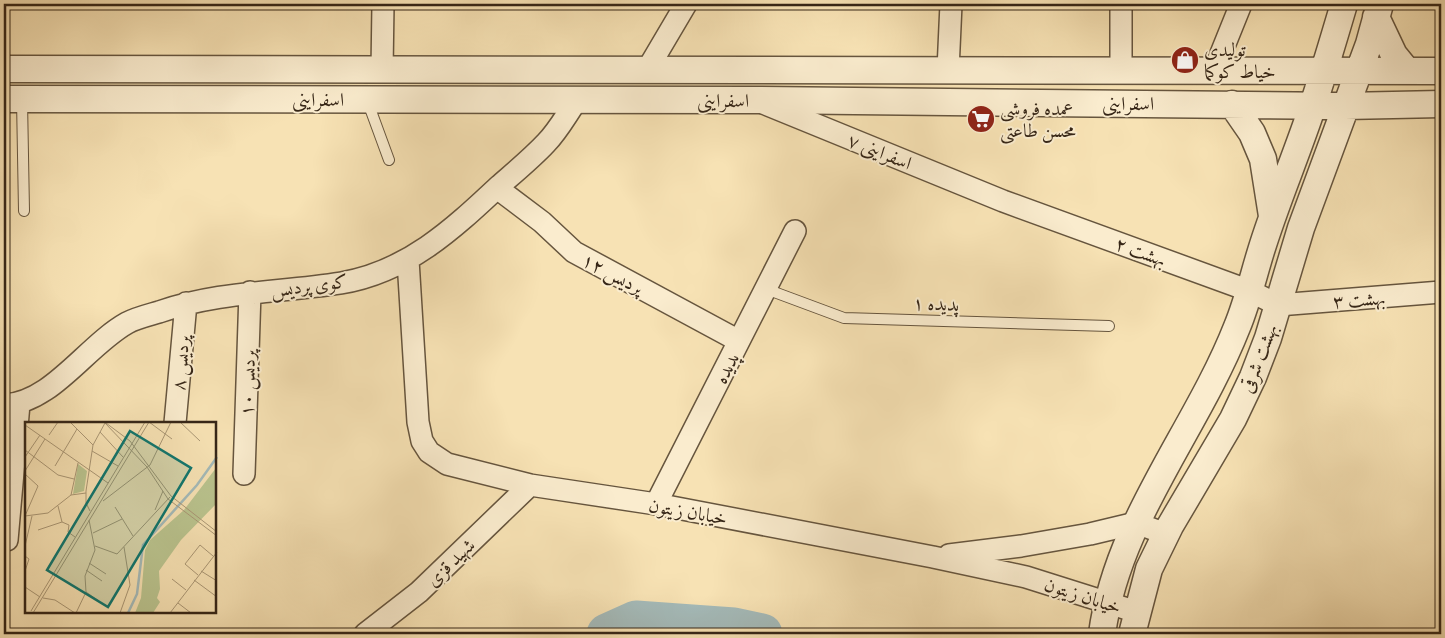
<svg xmlns="http://www.w3.org/2000/svg" width="1445" height="638" font-family="'EB Garamond',Amiri,serif">
<style>
.lines{fill:none;stroke-linecap:round;stroke-linejoin:round}
.river{stroke:#a4bab9;stroke-width:41}
.service-casing{stroke:#66553e;stroke-width:12}
.minor-casing{stroke:#66553e;stroke-width:24}
.tertiary-casing{stroke:#66553e;stroke-width:29}
.service{stroke:#faecce;stroke-width:10}
.minor{stroke:#faecce;stroke-width:21}
.tertiary{stroke:#faecce;stroke-width:26}
.labels{text-anchor:middle;stroke-width:4;stroke-linejoin:round;paint-order:stroke}
.poi-label{font-size:19px;fill:#362617;stroke:#faecce;text-anchor:start}
.street-label{font-size:19px;fill:#362617;stroke:#faecce}
.inset-river{fill:none;stroke:#a4bab9;stroke-width:2.5}
.inset-road{fill:none;stroke:#aa9775;stroke-width:1}
.view{fill:#0f766e;fill-opacity:0.15;stroke:#0f766e;stroke-width:2.5}
.inset-edge{fill:none;stroke:#362617;stroke-width:2.5}
</style>
<rect width="100%" height="100%" fill="#f7e2b4"/>
<filter id="stains"><feTurbulence type="fractalNoise" baseFrequency=".004" numOctaves="4"/><feColorMatrix values="0 0 0 0 .2 0 0 0 0 .09 0 0 0 0 .02 0 0 0 .5 -.17"/></filter>
<radialGradient id="worn" r=".72"><stop offset=".6" stop-color="#630" stop-opacity="0"/><stop offset="1" stop-color="#630" stop-opacity=".3"/></radialGradient>
<g class="lines">
<path class="river" d="M607,634L636,621L734,628L762,634"/>
<defs>
<path id="service" d="M22,100L24,211
M367,100L389,160
M766,289L844,318L1109,326"/>
<path id="minor" d="M382,70L383,4
M647,70L686,4
M948,70L951,4
M1121,71V4
M1214,71L1241,4
M763,103L1003,201L1250,291L1278,305L1441,292
M497,188L542,222L574,252L739,341
M408,260L418,422L422,441L429,452L447,464L530,485L656,504L933,557L1026,577L1137,612
M4,405C52,403 86,346 127,323C136,318 149,315 159,312C220,291 279,293 341,283C407,272 452,230 499,186C515,172 532,158 546,143C558,131 567,114 577,100
M175,423L186,303
M244,474L250,292
M656,504L795,231
M7,540L19,404
M949,555L1021,546L1090,534L1136,523L1166,534
M365,634L419,592L530,485"/>
<path id="tertiary" d="M1376,17L1394,55L1407,71
M4,69L1441,71
M4,99L757,100L1345,106L1441,104
M1232,104L1252,133L1263,159L1272,216
M1102,634C1117,521 1196,431 1237,327C1247,303 1253,277 1261,251C1276,202 1297,154 1313,105C1324,72 1334,38 1344,4
M1132,634L1149,569L1170,526L1233,419L1253,377L1268,338L1301,228L1369,44L1380,4"/>
</defs>
<use href="#service" class="service-casing"/>
<use href="#minor" class="minor-casing"/>
<use href="#tertiary" class="tertiary-casing"/>
<use href="#service" class="service"/>
<use href="#minor" class="minor"/>
<use href="#tertiary" class="tertiary"/>
</g>
<defs>
<symbol id="shop-disc" viewBox="-11 -11 22 22"><circle r="9.5" fill="#8f2418" stroke="#faecce"/><path d="M-5-2.5h2.3a2.7 3.5 0 0 1 5.4 0H5L5.5 6h-11ZM-1.5-2.5h3a1.5 2.3 0 0 0-3 0Z" fill="#fff"/></symbol>
<symbol id="supermarket-disc" viewBox="-11 -11 22 22"><circle r="9.5" fill="#8f2418" stroke="#faecce"/><path d="M-6-5.5h2.5l.6 2H6L4.5 2H-2.5L-4.4-4H-6ZM-1.5 3.2a1.3 1.3 0 1 0 .1 0ZM3 3.2a1.3 1.3 0 1 0 .1 0Z" fill="#fff"/></symbol>
</defs>
<g fill-rule="evenodd">
<use href="#shop-disc" x="1169" y="44" width="32" height="32"/>
<use href="#supermarket-disc" x="965" y="103" width="32" height="32"/>
</g>
<g class="labels">
<g class="poi-label">
<text x="1204" y="56">تولیدی<tspan x="1204" dy="22">خیاط کوکما</tspan></text>
<text x="1000" y="115">عمده فروشی<tspan x="1000" dy="22">محسن طاعتی</tspan></text>
</g>
<g class="street-label">
<text x="318" y="106">اسفراینی</text>
<text x="723" y="107">اسفراینی</text>
<text x="1128" y="110">اسفراینی</text>
<text transform="translate(880 151) rotate(22)" y="7">اسفراینی ۷</text>
<text transform="translate(1141 251) rotate(20)" y="7">بهشت ۲</text>
<text transform="translate(613 273) rotate(28)" y="7">پردیس ۱۲</text>
<text transform="translate(309 285) rotate(-7)" y="7">کوی پردیس</text>
<text transform="translate(1359 299) rotate(-4)" y="7">بهشت ۳</text>
<text transform="translate(936 303) rotate(2)" y="7">پدیده ۱</text>
<text transform="translate(1258 358) rotate(-69)" y="7">بهشت شرقی</text>
<text transform="translate(180 363) rotate(-85)" y="7">پردیس ۸</text>
<text transform="translate(726 368) rotate(-63)" y="7">پدیده</text>
<text transform="translate(247 383) rotate(-88)" y="7">پردیس ۱۰</text>
<text transform="translate(688 511) rotate(10)" y="7">خیابان زیتون</text>
<text transform="translate(450 562) rotate(-44)" y="7">شهید قزی</text>
<text transform="translate(1083 595) rotate(18)" y="7">خیابان زیتون</text>
</g>
</g>
<g transform="translate(25 422)">
<rect width="191" height="191" fill="#f7e2b4"/>
<path d="M53,42L62,49L59,69L48,72ZM191,46V82L156,118L134,149L135,167L132,176L135,180L128,191H110L116,176L120,128L125,118L159,88Z" fill="#bac48f"/>
<path class="inset-river" d="M103,191L112,172L118,123L172,63L192,35"/>
<path class="inset-road" d="M45,0L68,23M124,0L147,17M155,0L175,19M80,1L122,45L143,77L192,114M81,1L105,19L146,74L192,110M0,3L83,61M75,10L98,35M24,13L33,0M0,28L33,53L49,57M67,29L93,44M0,35L15,13M30,44L52,7M0,49L20,17M0,52L13,64L0,94M46,73L53,41M78,79L125,43L146,0M33,84L37,100M90,85L108,114M130,88L138,69M65,89L61,81V69L68,23L80,1M0,94L23,91L46,73L61,71M13,108L37,100L44,103L43,110L50,115M68,111L97,97M0,124L7,94M70,124L92,132L145,75M0,134L4,137L0,149M64,141L81,152M61,148L77,159M176,149L192,159M173,153L160,142L175,123L188,134M147,157L161,168M169,158L192,175M0,165L15,175M61,170L74,179M18,176L30,178L50,191M153,181L166,191M6,189L120,0M8,191L124,0M51,191L61,170L60,154L70,128L64,98M95,191L105,163L99,125M145,191L192,130"/>
<path class="view" d="M105,9L166,46L83,185L22,148Z"/>
<rect width="191" height="191" class="inset-edge"/>
</g>
<rect width="1445" height="638" fill="none" stroke="#f7e2b4" stroke-width="20"/>
<rect x="5" y="5" width="1435" height="628" fill="none" stroke="#362617" stroke-width="2.5"/>
<rect x="10" y="10" width="1425" height="618" fill="none" stroke="#362617"/>
<rect width="100%" height="100%" filter="url(#stains)"/>
<rect width="100%" height="100%" fill="url(#worn)"/>
</svg>
